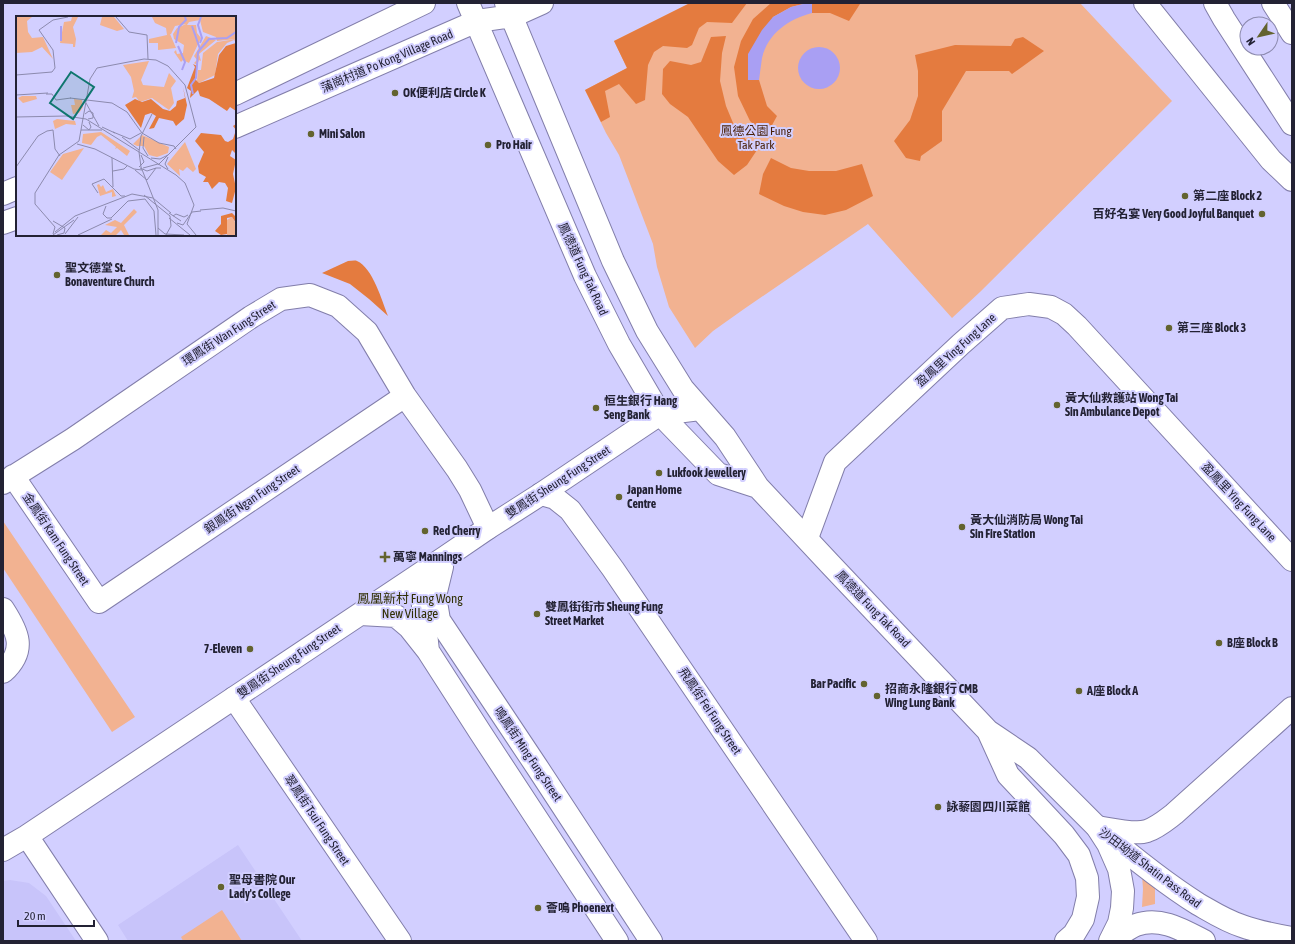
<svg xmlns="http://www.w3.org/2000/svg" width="1295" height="944" font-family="'Asap Condensed','Noto Sans TC',sans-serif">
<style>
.built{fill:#c8c4fa}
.green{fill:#f2b291}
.forest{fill:#e47b3f}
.water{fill:#a99ff3}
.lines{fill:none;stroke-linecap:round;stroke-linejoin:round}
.street-casing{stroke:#827eaa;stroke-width:24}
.secondary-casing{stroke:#827eaa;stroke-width:24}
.highway-casing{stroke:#827eaa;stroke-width:24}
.street{stroke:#fff;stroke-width:22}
.secondary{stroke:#fff;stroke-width:22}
.highway{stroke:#fff;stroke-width:22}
.poi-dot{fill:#63632f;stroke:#d2cfff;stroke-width:1.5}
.labels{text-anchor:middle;stroke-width:4;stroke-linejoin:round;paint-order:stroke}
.street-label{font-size:12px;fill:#232234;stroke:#d2cfff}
.poi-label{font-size:12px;font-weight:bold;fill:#232234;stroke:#d2cfff;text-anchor:start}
.park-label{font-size:12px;fill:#471e05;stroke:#d2cfff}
.neighbourhood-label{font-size:13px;fill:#302f04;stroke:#d2cfff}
.inset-river{fill:none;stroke:#a99ff3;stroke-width:2}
.inset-road{fill:none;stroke:#8c8aae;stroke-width:1}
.view{fill:#0f766e;fill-opacity:0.15;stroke:#0f766e;stroke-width:2}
.inset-edge{fill:none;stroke:#232234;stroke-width:2}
</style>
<rect width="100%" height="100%" fill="#d2cfff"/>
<path class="built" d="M238,845L302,941H128L118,925Z
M10,880L29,883L46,896L76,941H3V881Z"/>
<path class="green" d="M690,3H1080L1172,101L980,292L952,318L868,224L744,309L713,331L695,348L669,307L657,267L653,244L619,155L606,133L585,90L627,68L614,41Z
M3,521L135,717L112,732L3,568Z
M1142,875L1155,884V904L1142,907L1143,889Z
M222,910L242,941H183L181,937Z"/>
<path class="forest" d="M690,3H747L732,23L707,22L699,28L692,45L687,48L663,46L654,52L648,65L645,100L636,104L619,84L605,91L610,117L601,122L585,90L627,68L614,41Z
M771,3H807L791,7L773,17L748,80H759L767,106L777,116L766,136L750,121L738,96L734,67L741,41L753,19Z
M812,3H858L860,4L849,21L830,13H812Z
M726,36L722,53L720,81L726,106L736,130L757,150L747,165L734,175L718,161L688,117L670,104L662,94L663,69L670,61L691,65L701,62L711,37Z
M1023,37L1044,51L1012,74L1009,71H966L942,111V141L921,156L920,161L906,158L894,141L910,120L918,96V71L915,55L955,45L1011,46L1015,39Z
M771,158L791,168L809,171H836L862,164L873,196L846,210L825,215L803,212L784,206L759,194L763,174Z
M348,261C351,261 355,260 357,261C373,268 382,301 388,316L369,299L350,284L322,273Z"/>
<path class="water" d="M807,3H812V13C789,19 768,33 762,58C761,65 760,73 759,80H748V54L762,30L773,17L791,7Z
M798 68a21 21 0 1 1 42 0a21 21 0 1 1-42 0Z"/>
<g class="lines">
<defs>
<path id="street" d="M13,476L99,602L405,396
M3,483L73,439L251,317L281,299L310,295L338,306L367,332L405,396L457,469L470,490L488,528
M541,494L555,498L570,510L613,569L866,941
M807,538L835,462L961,344L1002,308L1029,304L1051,307L1064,314L1077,326L1292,560
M442,567L435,596L439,620L537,767L651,941
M3,609C18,632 27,650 3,672
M234,698L400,941
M1097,827C1110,829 1135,835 1147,831C1158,827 1166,820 1174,814L1292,708
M1099,829C1131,856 1163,882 1198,904C1212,912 1226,921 1242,926C1258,932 1275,935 1292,938
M1112,940C1119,935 1127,929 1136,925C1160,916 1183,930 1204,941"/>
<path id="secondary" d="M468,3L585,276L619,344L660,414L718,474L758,487
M506,3L613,261L647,331L683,389L725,437L758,487L830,564L988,731L1028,758L1097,827L1108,844L1119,869L1123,891L1122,908L1119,923L1110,941
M235,94L424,3
M235,127L477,21L513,16L542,3
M3,194L17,188
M3,223L17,218
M360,614L396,616L409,627L428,651L480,732L617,941
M428,651L422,597L443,561
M988,731L1008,775L1064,835L1079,855L1087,878L1088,897L1083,919L1074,934L1066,941
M27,836L97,941
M3,850L27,836L444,558L488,528L541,494L660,414L700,409"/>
<path id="highway" d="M1145,3L1271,160L1292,180
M1215,3L1224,19L1292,124
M1273,3L1292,33"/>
</defs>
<use href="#street" class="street-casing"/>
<use href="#secondary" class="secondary-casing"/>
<use href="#highway" class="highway-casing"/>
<use href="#street" class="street"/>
<use href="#secondary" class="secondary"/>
<use href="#highway" class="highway"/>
</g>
<g class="poi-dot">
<circle cx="395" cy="93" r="4"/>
<circle cx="311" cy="134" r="4"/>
<circle cx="488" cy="145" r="4"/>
<circle cx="1185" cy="196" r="4"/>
<circle cx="1262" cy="214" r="4"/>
<circle cx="57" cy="275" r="4"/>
<circle cx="1169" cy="328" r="4"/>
<circle cx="1057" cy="405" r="4"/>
<circle cx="596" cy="408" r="4"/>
<circle cx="659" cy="473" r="4"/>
<circle cx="619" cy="497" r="4"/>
<circle cx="962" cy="527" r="4"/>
<circle cx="425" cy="531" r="4"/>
<path d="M383 551h4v4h4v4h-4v4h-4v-4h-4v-4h4z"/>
<circle cx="537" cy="614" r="4"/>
<circle cx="1219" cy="643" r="4"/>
<circle cx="250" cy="649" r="4"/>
<circle cx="864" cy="684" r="4"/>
<circle cx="1079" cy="691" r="4"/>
<circle cx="877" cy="696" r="4"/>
<circle cx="938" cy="807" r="4"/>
<circle cx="221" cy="887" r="4"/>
<circle cx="538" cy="908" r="4"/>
</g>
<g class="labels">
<g class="street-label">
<text transform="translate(387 61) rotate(-23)" y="4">蒲崗村道 Po Kong Village Road</text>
<text transform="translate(583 269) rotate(65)" y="4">鳳德道 Fung Tak Road</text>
<text transform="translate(229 333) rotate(-33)" y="4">環鳳街 Wan Fung Street</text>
<text transform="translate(956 350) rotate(-42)" y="4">盈鳳里 Ying Fung Lane</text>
<text transform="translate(558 482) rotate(-33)" y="4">雙鳳街 Sheung Fung Street</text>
<text transform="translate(252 499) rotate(-34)" y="4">銀鳳街 Ngan Fung Street</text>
<text transform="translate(1239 502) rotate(47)" y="4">盈鳳里 Ying Fung Lane</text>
<text transform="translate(56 539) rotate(56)" y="4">金鳳街 Kam Fung Street</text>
<text transform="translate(873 609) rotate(46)" y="4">鳳德道 Fung Tak Road</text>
<text transform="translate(289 661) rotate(-34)" y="4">雙鳳街 Sheung Fung Street</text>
<text transform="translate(710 711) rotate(56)" y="4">飛鳳街 Fei Fung Street</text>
<text transform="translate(528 754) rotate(56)" y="4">鳴鳳街 Ming Fung Street</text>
<text transform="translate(317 820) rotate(56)" y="4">翠鳳街 Tsui Fung Street</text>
<text transform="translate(1150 868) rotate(37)" y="4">沙田坳道 Shatin Pass Road</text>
</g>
<g class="poi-label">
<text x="403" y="97">OK便利店 Circle K</text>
<text x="319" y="138">Mini Salon</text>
<text x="496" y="149">Pro Hair</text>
<text x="1193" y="200">第二座 Block 2</text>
<text x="1254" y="218" text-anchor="end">百好名宴 Very Good Joyful Banquet</text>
<text x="65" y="272">聖文德堂 St.<tspan x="65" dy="14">Bonaventure Church</tspan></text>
<text x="1177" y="332">第三座 Block 3</text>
<text x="1065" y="402">黃大仙救護站 Wong Tai<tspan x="1065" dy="14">Sin Ambulance Depot</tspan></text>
<text x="604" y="405">恒生銀行 Hang<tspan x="604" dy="14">Seng Bank</tspan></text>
<text x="667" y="477">Lukfook Jewellery</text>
<text x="627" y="494">Japan Home<tspan x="627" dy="14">Centre</tspan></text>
<text x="970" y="524">黃大仙消防局 Wong Tai<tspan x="970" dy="14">Sin Fire Station</tspan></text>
<text x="433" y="535">Red Cherry</text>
<text x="393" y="561">萬寧 Mannings</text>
<text x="545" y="611">雙鳳街街市 Sheung Fung<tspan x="545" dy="14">Street Market</tspan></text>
<text x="1227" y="647">B座 Block B</text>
<text x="242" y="653" text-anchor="end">7-Eleven</text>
<text x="856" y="688" text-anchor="end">Bar Pacific</text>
<text x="885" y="693">招商永隆銀行 CMB<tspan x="885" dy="14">Wing Lung Bank</tspan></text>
<text x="1087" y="695">A座 Block A</text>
<text x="946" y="811">詠藜園四川菜館</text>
<text x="229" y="884">聖母書院 Our<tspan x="229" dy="14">Lady's College</tspan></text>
<text x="546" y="912">薈鳴 Phoenext</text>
</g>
<g class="park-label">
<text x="756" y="135">鳳德公園 Fung<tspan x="756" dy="14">Tak Park</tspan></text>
</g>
<g class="neighbourhood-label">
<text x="410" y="603">鳳凰新村 Fung Wong<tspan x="410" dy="15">New Village</tspan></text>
</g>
</g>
<g transform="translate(16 16)">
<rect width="220" height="220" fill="#d2cfff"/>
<path d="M0,1H16L11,5L12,16L16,22L27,21L37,43L26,31L16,36L0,37ZM56,1H62L57,11L60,23L59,31H57V28L44,27L48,6L55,5ZM86,1H98L108,13L101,15L84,9ZM136,1H220V26L218,24L211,27L202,38L199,59L183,67L181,65L182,54H197H185L187,37L201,26L220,23L201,25L200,21L187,16L184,4L173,6L171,9H180L181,17L185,22L173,47L167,44L165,46L158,36L160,34L161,38L167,37L168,29L158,23L157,18L161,12L170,8L159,10L155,18L151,19L154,18L160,32L142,34V27H133V23L151,19L150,12L139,7ZM190,20L200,24L183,38L185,45L183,44L181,49L178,47L181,44L178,40ZM133,45L125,64L127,69L148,71L153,57L160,65L155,72L158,87L153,94L136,82L124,86L120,81L116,82L118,75L115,61L107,49ZM6,80H20L21,83L7,87L2,82ZM58,83L66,84L67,91L63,97L57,98L55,89H59ZM41,103L59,105L60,109L50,108L39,113L37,105ZM85,116L114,135L111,140L101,132L99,133L100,131L85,119L81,121L75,129L66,127L67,118ZM126,119L153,131L152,137L141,141L133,139L128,130H121L117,128ZM169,126L180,153L177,156L171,151L167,155L163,153L164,160L151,148ZM68,132L46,164L34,156L47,138ZM83,168L85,171L87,169L90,176L97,173L100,180L96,181V176L84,180L81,169ZM118,193L121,196L108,209L113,219H108L105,214L100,219H85L90,214L95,217L101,211L89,209L99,204L105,207ZM216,201L220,208V219H211V204Z" fill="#f2b291"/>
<path d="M220,27V95L214,91L211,95L193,83L184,80L182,74L174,82L175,75L171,72L179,51L177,48L181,50L179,63L183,67L198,62L203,39L210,30ZM167,71L171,89L168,103L160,110L157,105L143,102L138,112L133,113L140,100L135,97L129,99L125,112L109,89L119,83L126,86L135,83L147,93L154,95L160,90L161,85L169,82ZM220,108V138L216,134L214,140L220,144L217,158L220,172L216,187L210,185L212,172L209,167L203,166L196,173L192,166H187L190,161L183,157L182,150L188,136L179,125L185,117L205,119L209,125L212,126L217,123L220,114L217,110ZM216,197L220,201V207L216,201L211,202V218L205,219L199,215L205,208V200Z" fill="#e47b3f"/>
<path class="inset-river" d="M45,10V25M176,10L184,33M160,27L163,11L170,4L169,1M184,27L186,22L182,9L185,1M162,30L169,46L166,54M177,78L175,69L180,62L182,36L193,23L211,22L220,16"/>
<path class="inset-road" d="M100,1L113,16L131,19L132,43M0,59L36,56L39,52L37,34L23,14L37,4L52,1M30,78H36L40,84L55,82M0,79L32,77M54,82L96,87L111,96L126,117L143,127L158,130L160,133M70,87L83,110M69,98L73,95L77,97V102L72,103M136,98L125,120L123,136L125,151L142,194V219M0,101L50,100L70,103L160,159L169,167L178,189L171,208L180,219M67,109L73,114L75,111L73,106M86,111L99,117M65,114H86M97,116L114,123L125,117M106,121L123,134M128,121L127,132L132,140M61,128L79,133L118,153L126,154M152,141L149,148L152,153M96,142L97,171M135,142L144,143L152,139M0,151L22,120L31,115L37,114L39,133L44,140M123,151L128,146L125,139M124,152L131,155L140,152M127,152L142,148M119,154L131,164L140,152H145M97,155L108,153L111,150M82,177L76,168L88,163L105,180H109M128,179L154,200L155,210L150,219M90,190L87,198L91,202H95L112,185L129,183L138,195L140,219M184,194L207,192L220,195M153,197L165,205M157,200L160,198L168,201L172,199M153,202L174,219M37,205L49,212L48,217L41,219M161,207L167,209L176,196L185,195M142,212L149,218L168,219M39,216L59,200L116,178L137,182L155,197M37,218L39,211L19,188V177L43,139L63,125L74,63L81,52L128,43L140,44L152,50L169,69L180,111L142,149M49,218L62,201M37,219L58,204M62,219L96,203"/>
<path class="view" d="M55,56L78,71L57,103L34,87Z"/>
<rect width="220" height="220" class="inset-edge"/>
</g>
<rect width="1295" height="944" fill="none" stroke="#232234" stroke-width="8"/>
<g transform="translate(1259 36) rotate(236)"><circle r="19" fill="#d2cfff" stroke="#8c8aae"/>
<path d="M0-3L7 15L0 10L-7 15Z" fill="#63632f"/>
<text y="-6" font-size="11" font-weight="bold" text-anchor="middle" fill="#232234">N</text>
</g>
<path d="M18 920v6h76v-6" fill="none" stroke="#232234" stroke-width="2"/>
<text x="24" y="920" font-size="12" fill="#232234" stroke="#d2cfff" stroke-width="3" paint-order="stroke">20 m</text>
</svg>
